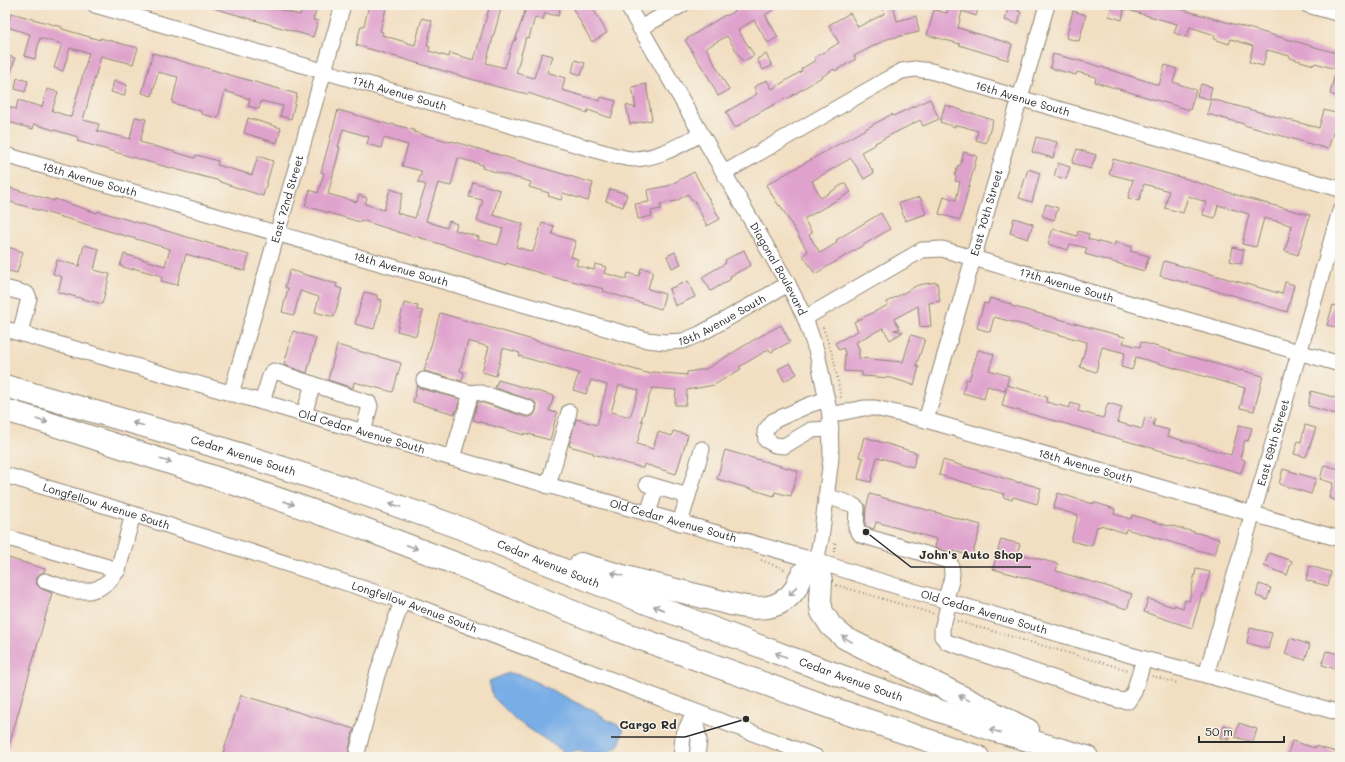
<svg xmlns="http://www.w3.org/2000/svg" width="1345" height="762" font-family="Mali,sans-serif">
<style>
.water{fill:#78ade6;stroke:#526c88}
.building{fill:#dfa2cd;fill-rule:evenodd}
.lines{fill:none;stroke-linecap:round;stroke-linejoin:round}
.minor-casing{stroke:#8e8576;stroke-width:17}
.highway-casing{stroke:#8e8576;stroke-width:24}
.path{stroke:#8e8576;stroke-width:2;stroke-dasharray:1 3;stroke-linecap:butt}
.minor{stroke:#fff;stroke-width:15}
.highway{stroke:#fff;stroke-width:22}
.oneway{stroke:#a0a0a0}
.labels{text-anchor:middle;stroke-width:3;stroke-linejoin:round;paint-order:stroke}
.street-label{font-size:11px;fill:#2b2b2b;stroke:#f7f3e8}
.leader{fill:none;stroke:#2b2b2b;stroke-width:1.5}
.callout-dot{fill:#2b2b2b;stroke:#f7f3e8;stroke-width:1.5}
.callout-label{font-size:12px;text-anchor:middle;font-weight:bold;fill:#2b2b2b;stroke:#f7f3e8;stroke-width:3;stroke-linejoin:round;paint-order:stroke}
</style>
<rect width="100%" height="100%" fill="#f7f3e8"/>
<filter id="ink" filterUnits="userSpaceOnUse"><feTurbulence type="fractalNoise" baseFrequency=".025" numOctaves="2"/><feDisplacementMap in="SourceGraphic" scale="8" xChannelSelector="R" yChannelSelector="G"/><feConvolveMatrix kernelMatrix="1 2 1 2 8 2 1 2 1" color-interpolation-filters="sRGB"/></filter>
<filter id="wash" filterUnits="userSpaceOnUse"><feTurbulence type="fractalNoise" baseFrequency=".012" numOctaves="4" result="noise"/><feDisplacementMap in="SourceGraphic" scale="16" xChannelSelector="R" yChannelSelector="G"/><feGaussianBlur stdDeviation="0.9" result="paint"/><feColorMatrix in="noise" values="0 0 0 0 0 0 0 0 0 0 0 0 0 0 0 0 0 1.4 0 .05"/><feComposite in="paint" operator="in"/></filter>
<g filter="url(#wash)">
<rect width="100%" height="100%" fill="#f2dfc2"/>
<path class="water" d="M509,673L524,676L581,705L594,710L603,718L624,728C622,733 622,739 619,744C613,756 588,754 577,750L567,754L516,720L493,697L489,681Z"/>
<g id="blocks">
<path class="building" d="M211,5H257L270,9L271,7L300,15L303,5H318L313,20L318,21L313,37L210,7Z
M369,5H387L380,31L383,32L382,35L415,45L422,18L432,21L427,46L430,47L429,51L449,57L450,53L474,60L490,5H502L486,63L505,68L513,41H515L527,5H561L558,16L545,13L543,20L535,17L529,38L526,37L516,73L534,78L542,53L553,56L547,72L565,78L562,90L600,101L601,97L616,101L611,118L588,110L587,113L528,93V94L498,87L356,45L361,26H364Z
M580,5H591L607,33L592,42L573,9Z
M745,5H781L765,15L778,37L768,43L754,20L738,30L754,55L743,62L727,36L706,48L729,90L718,96L710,80L685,40L725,15L726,16Z
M882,5H893L897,21L916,16L919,32L887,39L854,56L856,59L835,71L834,69L787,99L786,98L753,116L735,128L726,112L757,94L754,87L767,80L772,89L802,71L801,69L816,60L814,58L839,43L829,25L850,13L858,27L884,14Z
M949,5H979L976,16L962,11L958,28L1012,44L1008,60L959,45L960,44L927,35L934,10L947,13Z
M1009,5H1020L1018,11L1021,12L1018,24L1005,20Z
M1112,5H1166L1340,54V97L1330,94L1336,69L1315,63L1314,65L1290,58V56L1267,50L1263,66L1249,62L1253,46L1231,39L1229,44L1214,39L1215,35L1190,27L1187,37L1174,33L1177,24L1124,9L1122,20L1109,16Z
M1073,11L1086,15L1079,41L1066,38Z
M11,13L62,27V29L100,40V38L138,48L133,64L101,56L83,120L99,124L97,131L130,139L135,117L146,119L140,142L195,158L196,155L218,161L217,165L252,175L258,156L273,161L263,196L220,182V181L156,164L77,141L78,137L34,124L33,129L5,121V106L16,109L18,100L42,107L47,89L58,92L52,111L71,117L89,53L70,48L63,71L54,68L62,44L40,38L35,59L24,56L30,34L7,27Z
M153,53L297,94L291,119L280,116L283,106L261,101L259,109L248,106L250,99L225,91L218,118L201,114V111L172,103L178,77L158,72L152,96L142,93Z
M766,54L772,66L763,70L757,59Z
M1053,54L1088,63L1159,85L1165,65L1177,69L1173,82L1196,90L1190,110L1095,82L1096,77L1077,72L1076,75L1050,68Z
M5,55L15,58L8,84H5Z
M575,60L585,63L581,75L572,72Z
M17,78L28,81L25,92L15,89Z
M114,81L127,85L124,96L111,92Z
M646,84L652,120L630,124L626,105L636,108L632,87Z
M1201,84L1212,87L1209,99L1197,96Z
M930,99L939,119L923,126L920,120L875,143L876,144L861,152L874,173L864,179L851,158L812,181L821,198L845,183L851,192L804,219L812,233L809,235L820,253L837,243L836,240L881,213L890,229L815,274L803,255L808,252L780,205L779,206L766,185L892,114L893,116Z
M1211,99L1319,128L1324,110L1339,114L1328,149L1244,125V124L1207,114Z
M945,105L993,120L986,143L976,140L978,131L962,126L955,125V127L940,122Z
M338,110L391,125L392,124L414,130V132L451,142L452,141L593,183L588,201L563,193L561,200L548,196L549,193L529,187L531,182L482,168L483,165L458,158L451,186L438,183L426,221L447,228L449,221L457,224L455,230L479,237L478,240L498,245L503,229L477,221L483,200L469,197L473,182L500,190L493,215L523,224L516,247L533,252L542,223L554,226L552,234L576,241L571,257L578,259L576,265L594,270L595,264L606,267L604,273L626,279L628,273L639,276L641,268L653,271L648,289L665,294L661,309L603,291L604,289L564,279V280L506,263V265L415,236L414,237L361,220L360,222L305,206L310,190L318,193L324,173L321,172ZM343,129L369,137L367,144L381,148L384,138L408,145L402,166L422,171L418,182L426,185L415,218L397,213L403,193L390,189L384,210L365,204L367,198L359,195L357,202L328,194L340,147H338Z
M248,118L281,128L277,143L244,133Z
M1036,137L1057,142L1053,158L1032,152Z
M1077,149L1096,155L1091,169L1072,163Z
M964,152L977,156L960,220L939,214L944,196L956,200L960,182L955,181L956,177L955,176L958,165L960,166Z
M1113,159L1187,179L1246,198L1310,215L1298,255L1285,251L1292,226L1284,223L1264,218L1256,247L1242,244L1249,214L1218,205L1215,218L1203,215L1206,202L1188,196L1183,213L1165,208L1169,191L1144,184L1139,201L1128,198L1133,180L1109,174Z
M1058,163L1070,167L1066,179L1054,176Z
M1028,169L1040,173L1032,202L1019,198Z
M694,172L720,219L707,226L694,200L692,201L688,194L676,201L660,204L661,209L651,211L652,216L638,219L635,204L649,202L647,190L668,186Z
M11,188L54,201L55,199L97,213L98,211L249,255L245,271L186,254L177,285L161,281L162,276L133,268V270L120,266L124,254L165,266L170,249L7,201Z
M610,189L627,194L623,207L606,201Z
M920,197L926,214L905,221L899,203Z
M1046,204L1058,208L1054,220L1042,216Z
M1014,218L1033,224L1028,239L1010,233Z
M1053,229L1077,236L1078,231L1089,234L1088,239L1114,246L1115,242L1132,247L1130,251L1149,256L1144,271L1085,254L1087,248L1070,244L1068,250L1048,244Z
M84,245L99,249L94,270L110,274L102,304L58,292L62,277L53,274L57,260L79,266Z
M5,246L23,252L17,273L5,270Z
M1233,247L1244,250L1241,264L1230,261Z
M744,250L751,265L729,277L731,279L711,291L702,277L726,263L725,260Z
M675,252L681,264L672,268L667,256Z
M1164,261L1282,294L1285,282L1294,285L1287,312L1229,294L1160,276Z
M290,270L337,284L336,287L342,289L334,317L315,312L319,297L300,291L294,315L282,312L288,288L285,287Z
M688,281L695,297L675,306L669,289Z
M937,282L940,301L929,303L931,326L920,327L918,306L894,319L900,329L894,330L903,332L890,340L883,328L856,342L859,349V358L903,362L911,335L925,339L916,366L919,367L914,385L891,378L862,376V372L844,371L845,352L843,348L839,350L835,343L858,331L854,322L888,305L887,302L918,285Z
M364,292L377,295V299L382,300L374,329L355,324Z
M990,298L1011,304V306L1125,337L1123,343L1140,347L1141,342L1241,371V370L1263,376L1254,411L1240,408L1245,388L1136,357L1132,370L1121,367L1125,353L1102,347L1096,372L1080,367L1087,342L994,317L990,332L977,328L984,303L988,304Z
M404,303L418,306L417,310L423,311L416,336L397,331Z
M1333,305L1340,307V328L1327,325Z
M440,313L650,374L651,372L687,375V372L706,369L757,338L781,325L790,342L771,352L769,349L739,367L741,369L714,385L687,390L686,405H675L676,390L652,388L641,421H643L637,444L653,449L658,432L672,436L673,431L688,435L676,474L644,464L643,468L593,454L594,453L569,446L576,419L597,425L607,385L591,380L586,394L573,390L579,373L519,356L520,353L503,348L496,376L482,372L489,347L468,341L460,371L464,372L462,381L424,371ZM619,385L639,390L630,417L611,412Z
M293,331L316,338L307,373L284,365Z
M337,345L401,363L393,392L354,382L353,388L328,380Z
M978,350L994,354L989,370L1009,376L1005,391L987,386L984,399L963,393L966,379L969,380Z
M790,363L797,374L784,381L778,369Z
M498,380L554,396L549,411L557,413L550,440L524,433V435L473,420L478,401L526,417H530L534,415L536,411L537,406L535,402L531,400L495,388Z
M1007,385L1047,397L1046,402L1069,408L1071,403L1080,406L1078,411L1103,418L1108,403L1122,407L1117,422L1142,429L1145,417L1155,419L1153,426L1169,430L1167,436L1231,455L1239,425L1252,428L1248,441L1245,440L1240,458L1245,460L1241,473L1002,406Z
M417,386L422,389L460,399L455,414L413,402Z
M1311,391L1340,399V415L1308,406Z
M1305,425L1316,428L1306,457L1294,454L1298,441L1301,442Z
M864,437L917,453L913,467L877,457L871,482L858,479L863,458L859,457Z
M725,450L798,471L791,496L775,492L774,496L717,479Z
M943,460L1020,483V482L1041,488L1037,504L1013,497L1012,500L1003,497L1004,494L939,475Z
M1324,465L1340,469V502L1329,498L1333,483L1320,479Z
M1283,469L1316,479L1311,494L1279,484Z
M1058,493L1093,504V502L1115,509L1114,514L1131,519L1132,515L1169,526V525L1219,539L1215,555L1126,529L1125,533L1101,525L1100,527L1097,526L1092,546L1071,541L1078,515L1053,508Z
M870,494L981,525L972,556L953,551L952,553L935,547L937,539L876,522L874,529L867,527L865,525L866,508Z
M1001,539L1020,544L1017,553L1058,564L1056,571L1132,594L1127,609L1056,587V586L993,569Z
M1269,553L1292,561L1287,575L1264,566Z
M5,557L45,569L44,572L39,574L37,578L36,583L39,587L42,589L52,593L8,749L5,748Z
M1310,566L1331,572L1328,586L1306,580Z
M1196,569L1210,572L1204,594H1202L1192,628L1144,612L1148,599L1174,607V605L1183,608L1185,600L1189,601Z
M1259,584L1271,588L1267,600L1256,596Z
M1250,628L1272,633L1268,649L1247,643Z
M1290,638L1310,645L1305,660L1285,654Z
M1326,651L1340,654V670L1322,665Z
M241,695L354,729L347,757H222Z
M1239,723L1257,729L1253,742L1235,737Z
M1224,725L1233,728L1229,740L1220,738Z
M1292,741L1315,748V746L1340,753V757H1297L1288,754Z"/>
</g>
</g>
<g filter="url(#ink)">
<use href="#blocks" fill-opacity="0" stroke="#8e8576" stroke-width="1"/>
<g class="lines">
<defs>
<g id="minor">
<path id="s1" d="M95,5L616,156C622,157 628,159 634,159C659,158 680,145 701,134"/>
<path id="s2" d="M627,5L788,284L805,318L817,353L830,415L831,458L821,539L816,561"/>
<path d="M1308,5L1340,14"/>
<path d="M640,28L682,5"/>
<path id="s3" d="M5,155L647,340L665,342L683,341L700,334L788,284"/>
<path id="s4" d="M724,173L889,78L902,71L915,69L931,71L1019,98L1340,189"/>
<path d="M5,288L27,294L29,298L20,333"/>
<path id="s5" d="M805,318L922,250L942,249L1340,364"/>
<path id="s6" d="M5,329L262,402L452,458L816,561L896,586L1144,659L1206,675L1340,713"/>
<path d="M424,380L471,393L478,392L528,408"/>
<path id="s7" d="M231,394L343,5"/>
<path d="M827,399L809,405L773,421L765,431L766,440L775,445L784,446L811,430L831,429"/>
<path d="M262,402L271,373L274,371L369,403L370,406L363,432"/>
<path d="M304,414L313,384"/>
<path id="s8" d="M830,415L864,408H875L926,420L1340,539"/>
<path id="s9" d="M926,420L1047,5"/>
<path d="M452,458L471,393"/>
<path id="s10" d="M5,475L133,514L402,601L816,757"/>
<path d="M647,484L688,496"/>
<path d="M548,486L569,412"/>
<path d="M826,496L851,504L857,508L856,528L861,535L949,561C956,574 949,587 945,600"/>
<path d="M648,514L656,487"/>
<path d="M680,523L702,449"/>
<path d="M5,537L118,570"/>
<path d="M45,581L75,591H89L99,588L109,581L118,570L133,514"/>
<path d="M949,602L942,629V636L947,642L1118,700L1128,701L1134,692L1144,659"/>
<path id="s11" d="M1206,675L1340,211"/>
<path d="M694,712L699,740L697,757"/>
<path d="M356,757L377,675L402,601"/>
<path d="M681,757L683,736L694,712"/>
</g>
<g id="highway">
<path id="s12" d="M5,386L211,445L355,491L458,527L618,592L788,657L993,730L1087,757"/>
<path d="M5,410L48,423L238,485L362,528L462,566L619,631L840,711L978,757"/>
<path d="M581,564L640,581L731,604C755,610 780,612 796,588C798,584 798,580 801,576C804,571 811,566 816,561L821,581L820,600L822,612L831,626L845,638L1028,730"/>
</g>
</defs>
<use href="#minor" class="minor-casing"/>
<use href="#highway" class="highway-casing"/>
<path class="path" d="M645,5L647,10
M823,327L834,360L841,398
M835,543V553
M761,560L786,570
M836,585L934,614
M957,621L1128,670
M1152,676L1178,683"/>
<use href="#minor" class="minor"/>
<use href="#highway" class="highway"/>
</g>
<defs><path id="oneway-shaft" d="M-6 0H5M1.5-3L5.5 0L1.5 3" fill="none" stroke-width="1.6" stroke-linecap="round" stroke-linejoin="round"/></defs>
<g class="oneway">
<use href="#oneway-shaft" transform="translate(42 421) rotate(16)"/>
<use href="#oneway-shaft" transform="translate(138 424) rotate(-164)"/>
<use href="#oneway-shaft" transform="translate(166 461) rotate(18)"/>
<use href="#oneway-shaft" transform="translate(289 503) rotate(19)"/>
<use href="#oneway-shaft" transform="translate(395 505) rotate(-161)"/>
<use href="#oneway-shaft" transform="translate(412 547) rotate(21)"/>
<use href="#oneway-shaft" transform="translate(617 574) rotate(-164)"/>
<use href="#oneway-shaft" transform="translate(793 591) rotate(127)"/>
<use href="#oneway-shaft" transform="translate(659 608) rotate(-159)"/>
<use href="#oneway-shaft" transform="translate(847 639) rotate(-149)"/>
<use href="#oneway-shaft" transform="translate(781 655) rotate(-159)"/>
<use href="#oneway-shaft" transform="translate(964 698) rotate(-154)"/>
<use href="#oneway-shaft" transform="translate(995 731) rotate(-163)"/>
</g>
</g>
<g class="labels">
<g class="street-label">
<text dy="4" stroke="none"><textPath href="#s1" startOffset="317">17th Avenue South</textPath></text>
<text dy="4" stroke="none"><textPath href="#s4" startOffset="330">16th Avenue South</textPath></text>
<text dy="4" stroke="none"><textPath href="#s3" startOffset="88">18th Avenue South</textPath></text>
<text dy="4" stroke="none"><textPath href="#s7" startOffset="203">East 72nd Street</textPath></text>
<text dy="4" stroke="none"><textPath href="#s9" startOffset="216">East 70th Street</textPath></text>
<text dy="4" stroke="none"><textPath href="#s3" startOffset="412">18th Avenue South</textPath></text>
<text dy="4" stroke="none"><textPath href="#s2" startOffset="304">Diagonal Boulevard</textPath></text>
<text dy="4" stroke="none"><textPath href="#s5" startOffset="285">17th Avenue South</textPath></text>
<text dy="4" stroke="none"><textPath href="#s3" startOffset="748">18th Avenue South</textPath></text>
<text dy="4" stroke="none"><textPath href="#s6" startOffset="371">Old Cedar Avenue South</textPath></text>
<text dy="4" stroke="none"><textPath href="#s11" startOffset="242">East 69th Street</textPath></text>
<text dy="4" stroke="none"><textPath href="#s12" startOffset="248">Cedar Avenue South</textPath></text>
<text dy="4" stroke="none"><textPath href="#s8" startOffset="264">18th Avenue South</textPath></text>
<text dy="4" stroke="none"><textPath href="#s10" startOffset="106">Longfellow Avenue South</textPath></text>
<text dy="4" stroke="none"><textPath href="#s6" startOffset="695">Old Cedar Avenue South</textPath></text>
<text dy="4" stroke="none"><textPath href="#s12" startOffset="572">Cedar Avenue South</textPath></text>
<text dy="4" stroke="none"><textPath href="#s10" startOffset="430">Longfellow Avenue South</textPath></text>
<text dy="4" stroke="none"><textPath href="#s6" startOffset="1019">Old Cedar Avenue South</textPath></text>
<text dy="4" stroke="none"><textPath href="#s12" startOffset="896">Cedar Avenue South</textPath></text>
</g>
</g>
<path class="leader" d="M866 532L911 567H1031M746 719L685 737H611"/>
<g class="callout-dot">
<circle cx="866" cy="532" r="4"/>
<circle cx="746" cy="719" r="4"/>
</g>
<g class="callout-label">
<text x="971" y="559">John's Auto Shop</text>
<text x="648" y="729">Cargo Rd</text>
</g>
<rect width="1345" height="762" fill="none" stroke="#f7f3e8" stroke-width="20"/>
<path d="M1199 736v6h85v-6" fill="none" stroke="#2b2b2b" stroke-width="2"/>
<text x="1205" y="736" font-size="12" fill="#2b2b2b" stroke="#f7f3e8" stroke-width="3" paint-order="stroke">50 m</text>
</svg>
